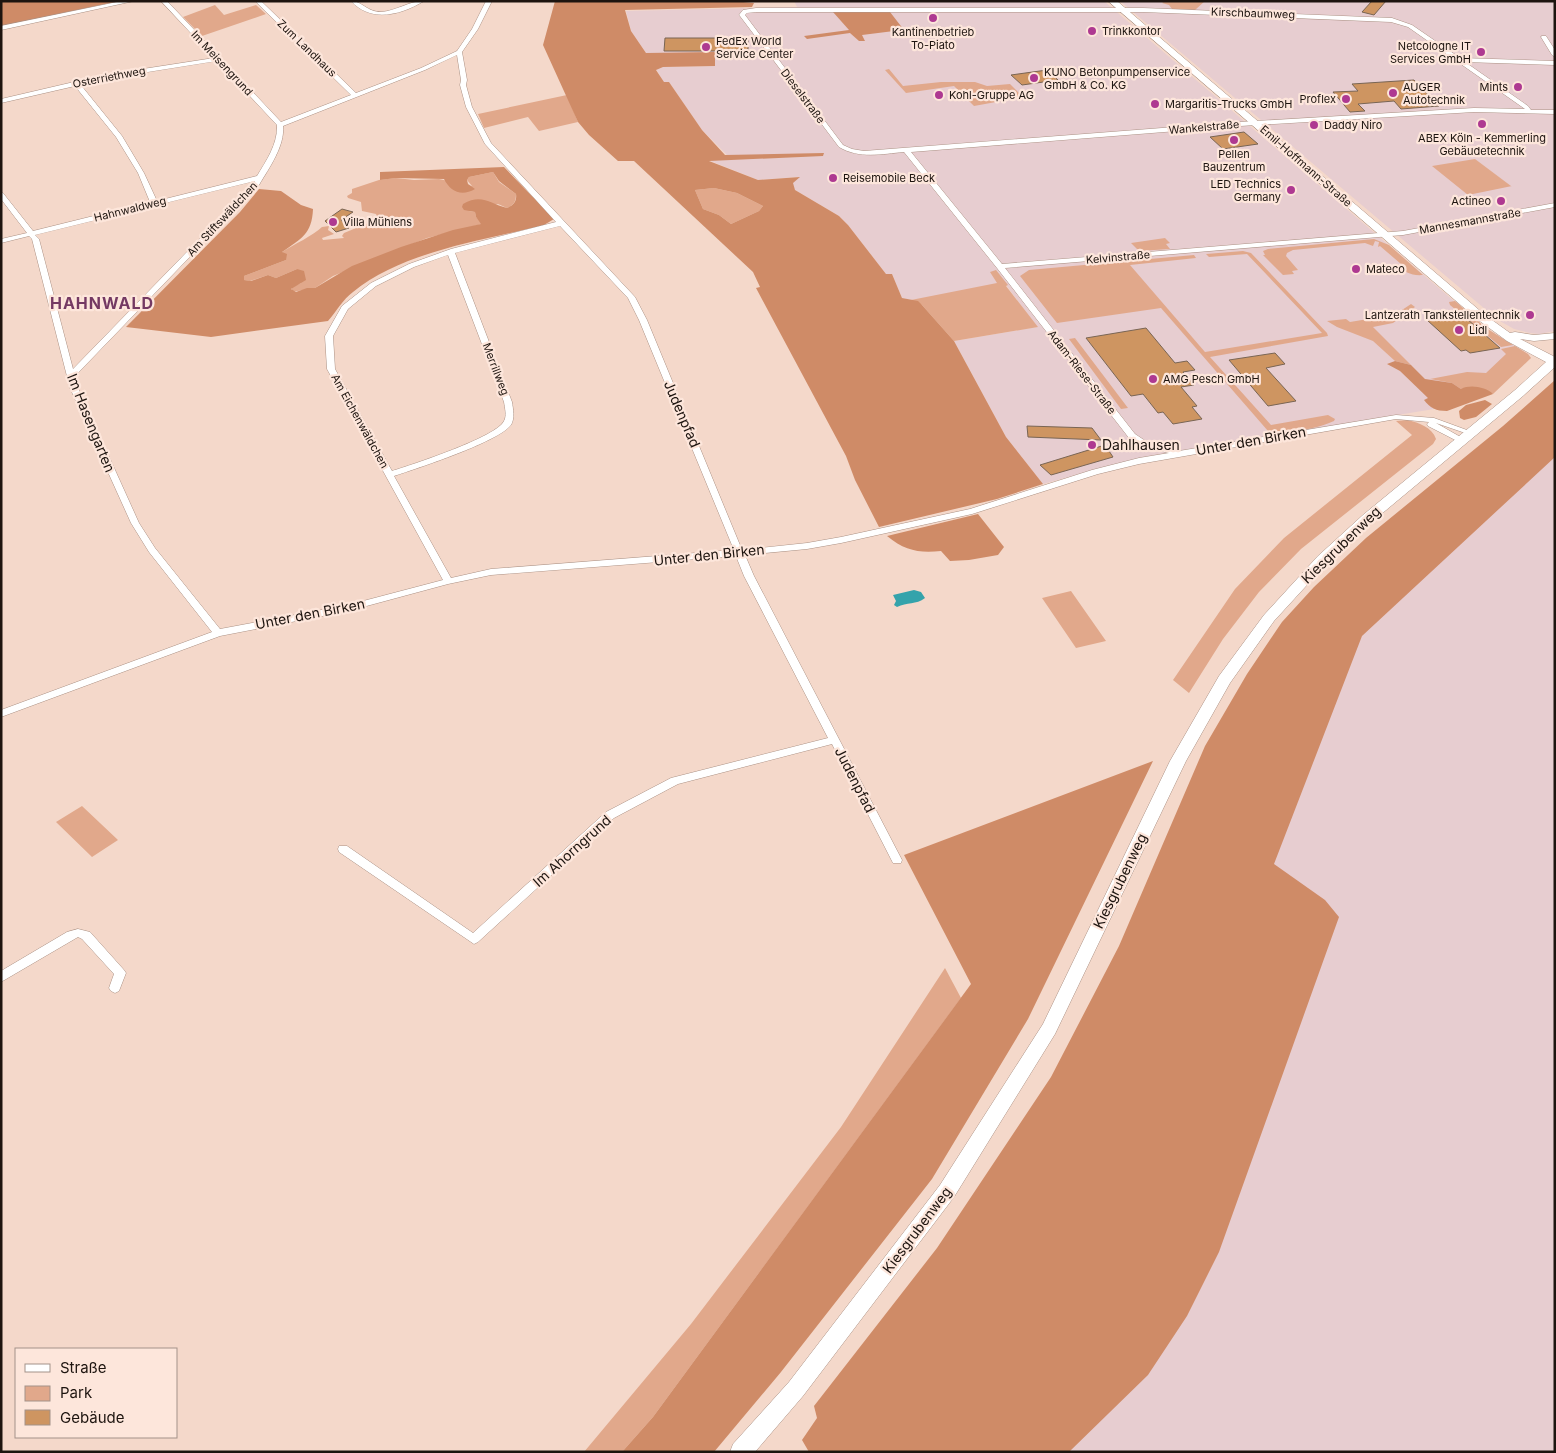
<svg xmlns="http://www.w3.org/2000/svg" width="1556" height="1453" font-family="Inter,sans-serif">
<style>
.industrial{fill:#e7cdd0}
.green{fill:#e1a88b}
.forest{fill:#cf8b67;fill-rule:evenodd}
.water{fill:#34a3ab}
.building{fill:#ce9561;stroke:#796554}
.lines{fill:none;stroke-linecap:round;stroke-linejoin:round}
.street-casing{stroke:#ab9184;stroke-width:1}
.secondary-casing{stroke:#ab9184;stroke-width:1}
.street{fill:#fff;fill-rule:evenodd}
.secondary{fill:#fff;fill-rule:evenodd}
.poi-dot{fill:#ae3991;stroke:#fde6db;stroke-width:2}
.labels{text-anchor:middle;stroke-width:4.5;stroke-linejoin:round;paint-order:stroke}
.far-street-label{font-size:11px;fill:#1d140f;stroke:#fde6db}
.far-poi-label{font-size:11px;fill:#1d140f;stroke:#fde6db;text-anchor:start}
.street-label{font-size:14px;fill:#1d140f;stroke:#fde6db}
.poi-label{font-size:14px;fill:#1d140f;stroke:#fde6db;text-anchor:start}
.far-district-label{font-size:16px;font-weight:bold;letter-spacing:1px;fill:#743963;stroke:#fde6db}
</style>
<rect width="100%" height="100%" fill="#f4d8ca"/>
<path class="industrial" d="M794,1H1104L1454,301L1486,328L1528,354L1531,358L1490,385L1434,409L1149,456L1097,469L1043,484L1006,437L954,341L1037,327L1006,285L911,300L902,298L892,274H886L848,225L839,216L795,190L792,183L799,177L758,180L708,160L731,159L702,130L669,82L664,83L656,69L663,67L715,66V53H646L631,31L626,11L797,7Z
M1120,1H1555V331L1539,334L1530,333L1514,329L1498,320Z
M1555,453V1452H973L1336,618Z"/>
<path class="green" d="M1165,1H1205L1195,10L1172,9L1169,5L1162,3Z
M215,5L224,15L256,5L266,14L202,36L183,17Z
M889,69L903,86L941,82H975L987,86L1010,84L1023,97L974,106L954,86L906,93L885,70Z
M567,95L578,122L539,131L528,117L484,128L478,114Z
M1475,159L1511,186H1512L1468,195L1432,166Z
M493,172L499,182L516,194C516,201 514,205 507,208L498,204L469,211L475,212L476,217L482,224L427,238L333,276L315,288L292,292V287L301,283L297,269L276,278L268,275L250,281L244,280V276L286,260L282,252C293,245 314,235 322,227L329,226L328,230L334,234L322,238L323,240L344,238L342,236L344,233L378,219L376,214L362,211L361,202L348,198L347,196L352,193V189L379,180L396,178L414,180L439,179L472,186L467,180L469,177Z
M714,188L737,193L763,206L759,211L731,224L719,215L703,209L695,190Z
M1165,238L1170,243L1166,244L1170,249L1139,251L1131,243Z
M1374,239L1389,245L1423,275C1411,276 1405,272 1396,265L1401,264L1380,246L1378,247L1379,242L1375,241L1373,246L1365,243L1293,250L1287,253L1286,256L1298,270L1292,271L1294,274L1283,275L1263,255H1265L1263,251L1268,249Z
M1243,251L1251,253L1327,333L1328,336L1210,357L1271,425L1328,415L1335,419L1334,421C1314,430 1290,433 1268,431L1161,308L1057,323L1020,276L1029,270L1194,255L1196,258L1130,265L1205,352L1322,333L1247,254L1209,257L1206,254Z
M996,270L1008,285L1006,286L1038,327L954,341L922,305L911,300L997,283L990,272Z
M1455,301L1486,328L1513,345L1501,347L1450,305L1449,302Z
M1411,304L1415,307L1393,323L1373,327L1411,365L1395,361L1373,341L1337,327L1327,321L1346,319L1350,322L1404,313L1402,310Z
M1075,338L1128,408L1121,409L1069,339Z
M1515,346L1528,354L1531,358L1493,394L1476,387L1461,389L1452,383L1430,379L1467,372L1486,373L1506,354L1501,349Z
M1408,420C1419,423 1432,427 1436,439L1433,444L1301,549L1259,592L1223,639L1189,693L1173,680L1235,589L1284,538L1412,435L1396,421Z
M1071,591L1106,641L1076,648L1042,598Z
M82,806L118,840L92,857L56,822Z
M945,968L961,998L653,1417L622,1452H584L691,1324L841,1127Z"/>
<path class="forest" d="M1,1H120L1,26Z
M555,1H733L754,3L752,7L625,10L631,31L646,53L715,52V66L663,67L656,70L664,82H669L702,130L725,155L824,153L823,156L709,161L758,180L800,177L793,183L795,190L839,216L848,225L886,274H892L902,298L918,301L922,305L954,341L1006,437L1043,484L997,499L879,527L855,480L846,456L756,288L760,287L753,272L634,161H618L589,135L578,122L543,45ZM714,188L737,193L763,206L759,211L731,224L719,215L703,209L695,190Z
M833,12H890L904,30L901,33L896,34L894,31L862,35L865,41H859L850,33L807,39L804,36L849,30Z
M504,167L554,219L544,225C482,241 403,251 353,292C343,299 336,312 328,321L211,337L126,327L240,212L259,189L281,191L301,205L313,209C312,234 301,239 282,252L287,254L286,260L244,276V280L251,281L268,275L276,278L297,269L304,271L306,280L291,289L296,292L307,288H315L352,266L401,247L453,230L481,224L476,217L475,212L464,210L462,207L463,204C482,193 490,204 507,208C514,205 517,201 516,194L499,181L493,172L469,177L467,180L468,184L475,189C461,197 450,191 444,179L396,178L380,180V172Z
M1395,361L1411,365L1425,379L1452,383L1461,389C1470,384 1486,387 1493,394L1447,411C1436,411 1430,408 1424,400L1428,398L1400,371L1387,364Z
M1555,380V457L1362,636L1274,864L1325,900L1339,917L1219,1252L1187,1316L1148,1375L1069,1452H809L802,1440L817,1418L814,1406L937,1248L1051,1077L1119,946L1205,746L1247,674L1282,622L1314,587L1366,538L1503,426Z
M1485,400L1492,404L1476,417L1464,420L1460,418L1459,411L1466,405Z
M978,514L1004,547L998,555L969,560L950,561L941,551C919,553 905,551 887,536Z
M1153,761L1028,1019L932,1179L781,1372L714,1452H622L653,1417L971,984L904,855Z"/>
<path class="water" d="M914,590L921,592L925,598C916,605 907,602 897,607L894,605L896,601L893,595Z"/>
<path class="building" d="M1372,1H1386L1374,15L1362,12Z
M665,38H748V51H664Z
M1047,70L1058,80L1022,85L1011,75Z
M1414,80L1439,106L1401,109L1394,101L1358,104L1365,111L1350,112L1333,92L1358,91L1352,84Z
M1244,132L1258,144L1223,149L1210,137Z
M342,209L353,212L341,220L349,228L336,232L325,221Z
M1458,311L1492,341L1500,348L1470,353L1466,350L1461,351L1427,320L1433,319L1431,317Z
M1146,328L1175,363L1187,361L1195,370L1183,372L1194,385L1181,387L1197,406L1192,407L1202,419L1173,424L1163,412L1158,413L1143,394L1131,396L1086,338Z
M1275,353L1285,364L1266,368L1296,401L1268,406L1229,360Z
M1027,426L1092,428L1101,440L1028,437Z
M1105,445L1113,457L1051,475L1040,465Z"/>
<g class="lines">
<defs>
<path id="street" d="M122,1H134L1,30V26Z
M161,1H167L281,122L351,95L255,1H261L356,93L421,68L457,51L472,29L486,1H492L478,29L462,52L467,80L466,85L472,107L491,143L635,297L647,320L742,550L807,543L841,537L970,509L1092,470L1139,458L1169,453L1141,446L1129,438L997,268L904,152C882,154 859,159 839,147L740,16L739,15L743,10L756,8H1143L1392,18L1412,25L1460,58L1555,61V65L1465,62L1528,106L1531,110H1555V114L1474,112L1240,126L911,152L1002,264L1403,231L1555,203V207L1403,235L1005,268L1135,434L1147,442L1179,451L1396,415L1434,418L1475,433L1471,435L1436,423L1464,439V443H1461L1428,426L1427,424L1429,422L1396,419L1139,464L1098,474L972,514L841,543L807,549L745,555L754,576L902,860L901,863H893L832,744L678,784L614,818L478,942L474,944L339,852L338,849L339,846H347L473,933L606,812L671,778L828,738L744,576L736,556L491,575L448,584L348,611L220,636L1,717V710L212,632L149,552L131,523L70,388L32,239L29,236L1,243V239L27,233L1,199V192L3,193L33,231L150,202L138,173L116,137L75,86L1,103V99L104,75L214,58ZM756,12H1143L1391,22L1408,27L1525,109L1474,108L1240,122L864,151L852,149L843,145L745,15L747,13ZM457,55L461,80L460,85L466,107L485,144L556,222L451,249L409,264L371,283L342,306L325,336L327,369L443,580L348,605L220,629L155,548L139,523L78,388L75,376L259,185C269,168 285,146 283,126L425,70ZM217,61L277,125C278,144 266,161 257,176L157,201L144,173L122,136L80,84L104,79ZM255,181L254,183L73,369L39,239L35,235ZM560,226L628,298L639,320L734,550L491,569L451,578L394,476C418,468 498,442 511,425C515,418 513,409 512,402L455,253ZM448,255L504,402C505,408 507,416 504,421C497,437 411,465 392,471L335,369L333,336L348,309L376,286L414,267Z
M351,1C362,1 367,12 381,12C396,11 409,1 424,1C401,15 371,23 351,1Z
M1542,36H1546L1555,50V57L1552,55L1541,37Z
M78,929L90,932L124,970L126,973L119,991L115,993L111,991L109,988L114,974L82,939L78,937L1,982V971L67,932Z"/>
<path id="secondary" d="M1108,1H1117L1485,315L1510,333L1515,332L1534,335L1555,333V339L1534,341L1520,339L1555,357V367L1523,396L1373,521L1328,562L1274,621L1230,683L1186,761L1055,1034L954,1197L803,1396L755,1452H730L733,1444L789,1382L940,1185L1043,1024L1170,761L1219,676L1264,615L1318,556L1363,515L1515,390L1546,362L1507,341L1477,319Z"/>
</defs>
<use href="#street" class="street-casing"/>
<use href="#secondary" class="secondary-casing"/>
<use href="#street" class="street"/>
<use href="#secondary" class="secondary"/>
</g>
<g class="poi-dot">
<circle cx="933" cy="18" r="5"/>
<circle cx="1092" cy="31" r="5"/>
<circle cx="706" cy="47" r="5"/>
<circle cx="1481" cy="52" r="5"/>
<circle cx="1034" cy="78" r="5"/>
<circle cx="1518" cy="87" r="5"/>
<circle cx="1393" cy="93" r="5"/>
<circle cx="939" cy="95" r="5"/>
<circle cx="1346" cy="99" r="5"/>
<circle cx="1155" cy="104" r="5"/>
<circle cx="1482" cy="124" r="5"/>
<circle cx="1314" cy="125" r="5"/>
<circle cx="1234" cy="140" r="5"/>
<circle cx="833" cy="178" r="5"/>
<circle cx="1291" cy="190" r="5"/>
<circle cx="1501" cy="201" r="5"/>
<circle cx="333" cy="222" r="5"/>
<circle cx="1356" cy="269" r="5"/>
<circle cx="1530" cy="315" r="5"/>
<circle cx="1459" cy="330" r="5"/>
<circle cx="1153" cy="379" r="5"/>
<circle cx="1092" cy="445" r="5"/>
</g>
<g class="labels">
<g class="far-street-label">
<text transform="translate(1253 13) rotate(2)" y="4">Kirschbaumweg</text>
<text transform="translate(307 48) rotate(44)" y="4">Zum Landhaus</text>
<text transform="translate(222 63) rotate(47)" y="4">Im Meisengrund</text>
<text transform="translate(109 77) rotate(-11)" y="4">Osterriethweg</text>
<text transform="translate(803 96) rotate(53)" y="4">Dieselstraße</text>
<text transform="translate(1204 127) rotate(-5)" y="4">Wankelstraße</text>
<text transform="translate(1306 166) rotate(41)" y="4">Emil-Hoffmann-Straße</text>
<text transform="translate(130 209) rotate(-14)" y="4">Hahnwaldweg</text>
<text transform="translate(222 219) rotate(-47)" y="4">Am Stiftswäldchen</text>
<text transform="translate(1470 221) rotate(-10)" y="4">Mannesmannstraße</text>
<text transform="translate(1118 257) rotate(-5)" y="4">Kelvinstraße</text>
<text transform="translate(496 369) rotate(69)" y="4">Merrillweg</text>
<text transform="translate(1082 372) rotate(52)" y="4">Adam-Riese-Straße</text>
<text transform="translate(360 421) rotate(61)" y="4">Am Eichenwäldchen</text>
</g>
<g class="far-poi-label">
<text x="1102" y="35">Trinkkontor</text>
<text x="933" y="36" text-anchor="middle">Kantinenbetrieb<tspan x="933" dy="13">To-Piato</tspan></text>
<text x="716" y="45">FedEx World<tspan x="716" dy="13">Service Center</tspan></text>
<text x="1471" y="50" text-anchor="end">Netcologne IT<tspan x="1471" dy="13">Services GmbH</tspan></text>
<text x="1044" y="76">KUNO Betonpumpenservice<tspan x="1044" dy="13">GmbH &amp; Co. KG</tspan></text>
<text x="1403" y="91">AUGER<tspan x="1403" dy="13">Autotechnik</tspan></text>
<text x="1508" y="91" text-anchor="end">Mints</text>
<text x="949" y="99">Kohl-Gruppe AG</text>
<text x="1336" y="103" text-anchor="end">Proflex</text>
<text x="1165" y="108">Margaritis-Trucks GmbH</text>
<text x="1324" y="129">Daddy Niro</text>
<text x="1482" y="142" text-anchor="middle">ABEX Köln - Kemmerling<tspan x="1482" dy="13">Gebäudetechnik</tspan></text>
<text x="1234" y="158" text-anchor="middle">Pellen<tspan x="1234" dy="13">Bauzentrum</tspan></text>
<text x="843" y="182">Reisemobile Beck</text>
<text x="1281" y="188" text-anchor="end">LED Technics<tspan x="1281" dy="13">Germany</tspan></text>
<text x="1491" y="205" text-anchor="end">Actineo</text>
<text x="343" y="226">Villa Mühlens</text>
<text x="1366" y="273">Mateco</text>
<text x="1520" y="319" text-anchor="end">Lantzerath Tankstellentechnik</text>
<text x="1469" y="334">Lidl</text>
<text x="1163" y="383">AMG Pesch GmbH</text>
</g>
<g class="street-label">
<text transform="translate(682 414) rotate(67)" y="5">Judenpfad</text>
<text transform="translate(91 423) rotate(68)" y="5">Im Hasengarten</text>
<text transform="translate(1251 441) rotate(-10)" y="5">Unter den Birken</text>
<text transform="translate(1341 545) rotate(-44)" y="5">Kiesgrubenweg</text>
<text transform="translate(709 555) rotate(-6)" y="5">Unter den Birken</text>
<text transform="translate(310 614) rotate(-11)" y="5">Unter den Birken</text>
<text transform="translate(855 780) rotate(63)" y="5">Judenpfad</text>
<text transform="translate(572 851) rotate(-42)" y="5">Im Ahorngrund</text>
<text transform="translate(1120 881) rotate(-64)" y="5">Kiesgrubenweg</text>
<text transform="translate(917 1230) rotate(-53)" y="5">Kiesgrubenweg</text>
</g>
<g class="poi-label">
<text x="1102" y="450">Dahlhausen</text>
</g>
<g class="far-district-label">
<text x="102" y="309">HAHNWALD</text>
</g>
</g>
<rect width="1556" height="1453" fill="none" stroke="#1d140f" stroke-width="5"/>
<rect x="15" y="1348" width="162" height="90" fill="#fde6db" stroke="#a39289"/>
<rect x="25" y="1364" width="25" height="8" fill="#ffffff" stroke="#a39289"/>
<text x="60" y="1373" font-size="15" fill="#1d140f">Straße</text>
<rect x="25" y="1386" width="25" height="15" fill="#e1a88b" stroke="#a39289"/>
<text x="60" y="1398" font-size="15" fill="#1d140f">Park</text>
<rect x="25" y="1410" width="25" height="15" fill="#ce9561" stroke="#a39289"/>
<text x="60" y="1423" font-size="15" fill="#1d140f">Gebäude</text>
</svg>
